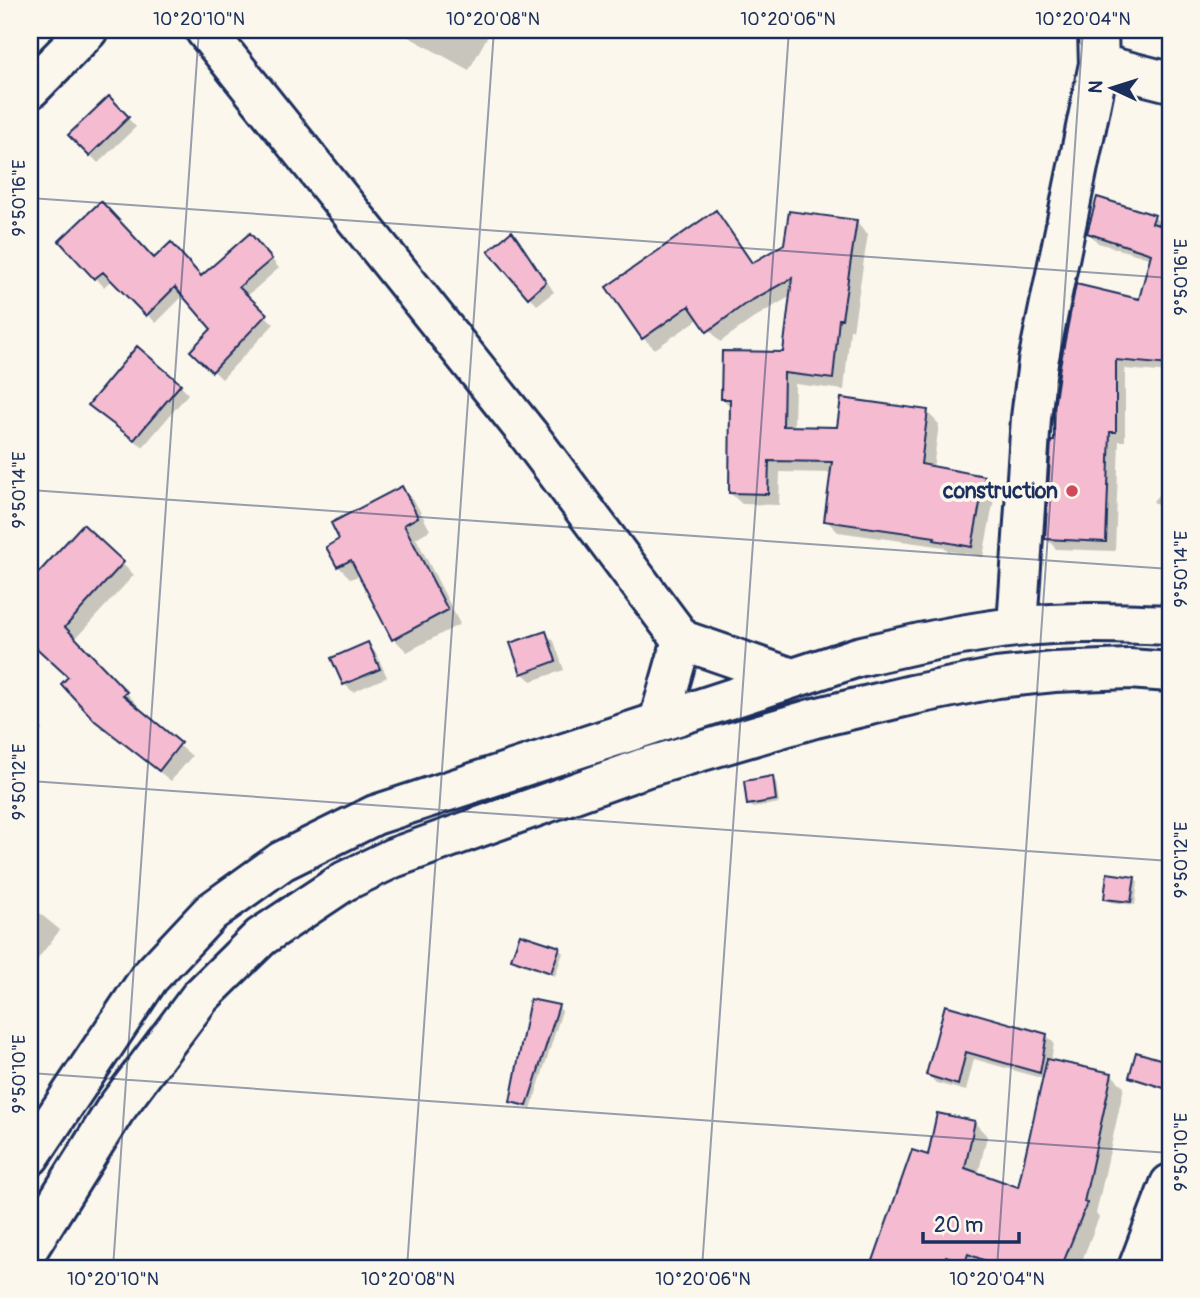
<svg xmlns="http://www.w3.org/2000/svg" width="1200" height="1298" font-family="Pangolin,sans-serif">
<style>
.shadow{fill:#0003}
.building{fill:#f5bcd1;stroke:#1b2f5e;stroke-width:2}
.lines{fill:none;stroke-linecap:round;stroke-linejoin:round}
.minor-casing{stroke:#1b2f5e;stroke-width:44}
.minor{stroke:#fbf7ec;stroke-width:38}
.ticks{fill:none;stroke:#1b2f5e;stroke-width:2;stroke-opacity:0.45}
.poi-dot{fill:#d1495b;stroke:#fbf7ec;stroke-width:2.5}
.labels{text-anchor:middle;stroke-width:7;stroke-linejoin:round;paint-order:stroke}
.poi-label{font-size:21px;font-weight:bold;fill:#1b2f5e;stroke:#fbf7ec;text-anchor:end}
.neatline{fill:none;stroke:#1b2f5e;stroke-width:2.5}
.ticks-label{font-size:18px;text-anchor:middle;fill:#1b2f5e}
</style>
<rect width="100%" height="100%" fill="#fbf7ec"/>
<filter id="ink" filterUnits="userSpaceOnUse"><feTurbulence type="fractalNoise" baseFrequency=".0143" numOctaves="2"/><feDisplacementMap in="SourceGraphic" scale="14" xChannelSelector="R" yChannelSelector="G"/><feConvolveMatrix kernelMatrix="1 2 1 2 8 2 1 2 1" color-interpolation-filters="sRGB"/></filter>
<g filter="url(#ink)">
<path class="shadow" d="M30,30H39L30,39Z
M396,30H491L469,70Z
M1159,30H1170V38L1167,37Z
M109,98L136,127L98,163L71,135Z
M715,213L727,224L754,264L856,222L868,234L853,330H850L844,390L795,384L794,428L839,429L927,412L939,424L933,468L984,478L996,489L983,557L948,551L944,547L838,532L826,520L833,473L780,472L779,505L742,504L730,493L732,408L723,399L785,354L791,296L757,316L720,342L700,318L655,349L643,338Z
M1154,216L1163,228L1170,230V373L1125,369V441H1119L1115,551L1056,549L1047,539L1053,443L1141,301L1152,259L1098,243L1089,233Z
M512,233L520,241L554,292L537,305L529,296Z
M61,241L154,260L201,278L259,244L279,268L246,297L274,324L222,379L193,351L214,329L184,295L156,323L112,279L104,287Z
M180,385L188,394L143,447L90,405Z
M1170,482V518L1153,501Z
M402,488L415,502L430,530L416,538L460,624L407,652L394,639L360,575L351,579L338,566L342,540Z
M83,526L134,575L75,639L137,704L134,707L192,756L171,781L109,732L70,678L30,640V585Z
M545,633L554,641L564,670L531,681L522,673Z
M367,644L376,653L387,677L353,692L344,684Z
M30,716L43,729L30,744Z
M772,778L776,782L779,803L753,808L749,804Z
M1134,878L1138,882L1135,905L1110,902L1106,898Z
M33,908L60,930L30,969V912Z
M559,949L563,953L555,976L517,963L513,959Z
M558,1007L562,1011L531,1109L516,1105L512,1101Z
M947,1007L1046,1035L1054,1043L1051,1061L1111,1074L1124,1087L1096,1214L1099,1217L1079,1268H882L875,1261L930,1158L975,1123L987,1136L978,1175L1019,1189L1044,1079L974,1059L966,1091L936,1083L928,1075Z
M1137,1054L1170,1064V1091L1134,1080L1131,1077Z"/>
<path class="building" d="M109,96L129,117L89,156L68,135Z
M1097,197L1155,215L1152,223L1159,225L1162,215L1170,216V365L1116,360V432H1110L1106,542L1045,539L1051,441H1054V408L1060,366L1076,284L1139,299L1151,254L1087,233Z
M101,201L154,258L171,242L201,276L250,233L272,259L239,287L267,314L212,372L190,351L211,329L175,287L146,316L103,272L94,279L59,241Z
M716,210L752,263L784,244L789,211L857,220L842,319H839L833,379L784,373L783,426L837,427L841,398L928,410L921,464L985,476L972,547L934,540L935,537L824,521L832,462L769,461L768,494L729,493L730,399H721L722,351L783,352L792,278L745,304L707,332L689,306L642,339L606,287Z
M512,231L546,282L528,298L488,251Z
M137,346L181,384L134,440L88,405Z
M402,486L418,517L404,525L448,610L392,640L351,560L337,567L326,547L339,539L331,523Z
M83,524L124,562L65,627L127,692L123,695L181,743L159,771L95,721L61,684L68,677L30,642V582Z
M546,631L556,661L521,674L510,643Z
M368,642L380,669L343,685L331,658Z
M773,776L776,800L747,805L744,781Z
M1107,873L1135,877L1131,902L1104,899Z
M520,934L560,947L551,973L511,959Z
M530,999L559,1005L527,1106L510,1102Z
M945,1005L1047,1034L1040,1073L966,1052L958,1085L926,1075Z
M1136,1052L1170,1062V1090L1129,1077Z
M1047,1059L1112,1073L1084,1202L1087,1203L1061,1268H1004L968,1254L965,1263L946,1256L942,1268H892L873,1261L912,1150L928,1155L937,1113L975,1121L965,1168L1018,1187Z"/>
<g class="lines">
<defs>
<path id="minor" d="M205,30L528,434L682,640L792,678
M1099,64L1170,82
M30,89L88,30
M1017,626L1031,418L1038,362L1099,64L1098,30
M659,721L682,640
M30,1156L149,978L211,912L282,861L375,815L858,657C910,645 962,633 1016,627C1066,621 1119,623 1170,625
M30,1246L115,1110L200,997L261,937L345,881L393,858L644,768L815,718L912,695L997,678L1054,672L1129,669L1170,672
M1138,1268L1170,1184"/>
</defs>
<use href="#minor" class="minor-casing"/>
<use href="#minor" class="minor"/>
</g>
</g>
<path class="ticks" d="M30,198L1170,278M30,490L1170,569M30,781L1170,861M30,1073L1170,1153M113,1268L199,30M407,1268L494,30M702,1268L789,30M997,1268L1083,30"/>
<circle class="poi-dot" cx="1072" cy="491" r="7"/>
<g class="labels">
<g class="poi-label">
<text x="1058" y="498">construction</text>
</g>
</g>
<rect width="1200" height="1298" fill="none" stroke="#fbf7ec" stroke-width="77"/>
<g transform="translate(1112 88) rotate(274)" stroke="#fbf7ec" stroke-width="5" paint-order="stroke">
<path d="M0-5L12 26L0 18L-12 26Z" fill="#1b2f5e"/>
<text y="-10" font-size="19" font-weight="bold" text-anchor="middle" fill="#1b2f5e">N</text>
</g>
<path d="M923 1232v10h96v-10" fill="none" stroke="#1b2f5e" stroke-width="3.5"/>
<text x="934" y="1232" font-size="21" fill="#1b2f5e" stroke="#fbf7ec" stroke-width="5" paint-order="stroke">20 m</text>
<rect x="38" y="38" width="1124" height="1222" class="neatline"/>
<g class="ticks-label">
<text x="199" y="25">10°20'10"N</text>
<text x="493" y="25">10°20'08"N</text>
<text x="788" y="25">10°20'06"N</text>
<text x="1083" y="25">10°20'04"N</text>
<text transform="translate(19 198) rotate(-90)" y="6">9°50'16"E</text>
<text transform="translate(1181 277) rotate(-90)" y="6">9°50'16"E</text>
<text transform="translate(19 490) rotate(-90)" y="6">9°50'14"E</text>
<text transform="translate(1181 569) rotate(-90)" y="6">9°50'14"E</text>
<text transform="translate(19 782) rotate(-90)" y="6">9°50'12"E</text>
<text transform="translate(1181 860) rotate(-90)" y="6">9°50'12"E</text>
<text transform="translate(19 1074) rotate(-90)" y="6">9°50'10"E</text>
<text transform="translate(1181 1152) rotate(-90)" y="6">9°50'10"E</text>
<text x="113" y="1285">10°20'10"N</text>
<text x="408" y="1285">10°20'08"N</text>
<text x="703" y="1285">10°20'06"N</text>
<text x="997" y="1285">10°20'04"N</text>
</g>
</svg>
